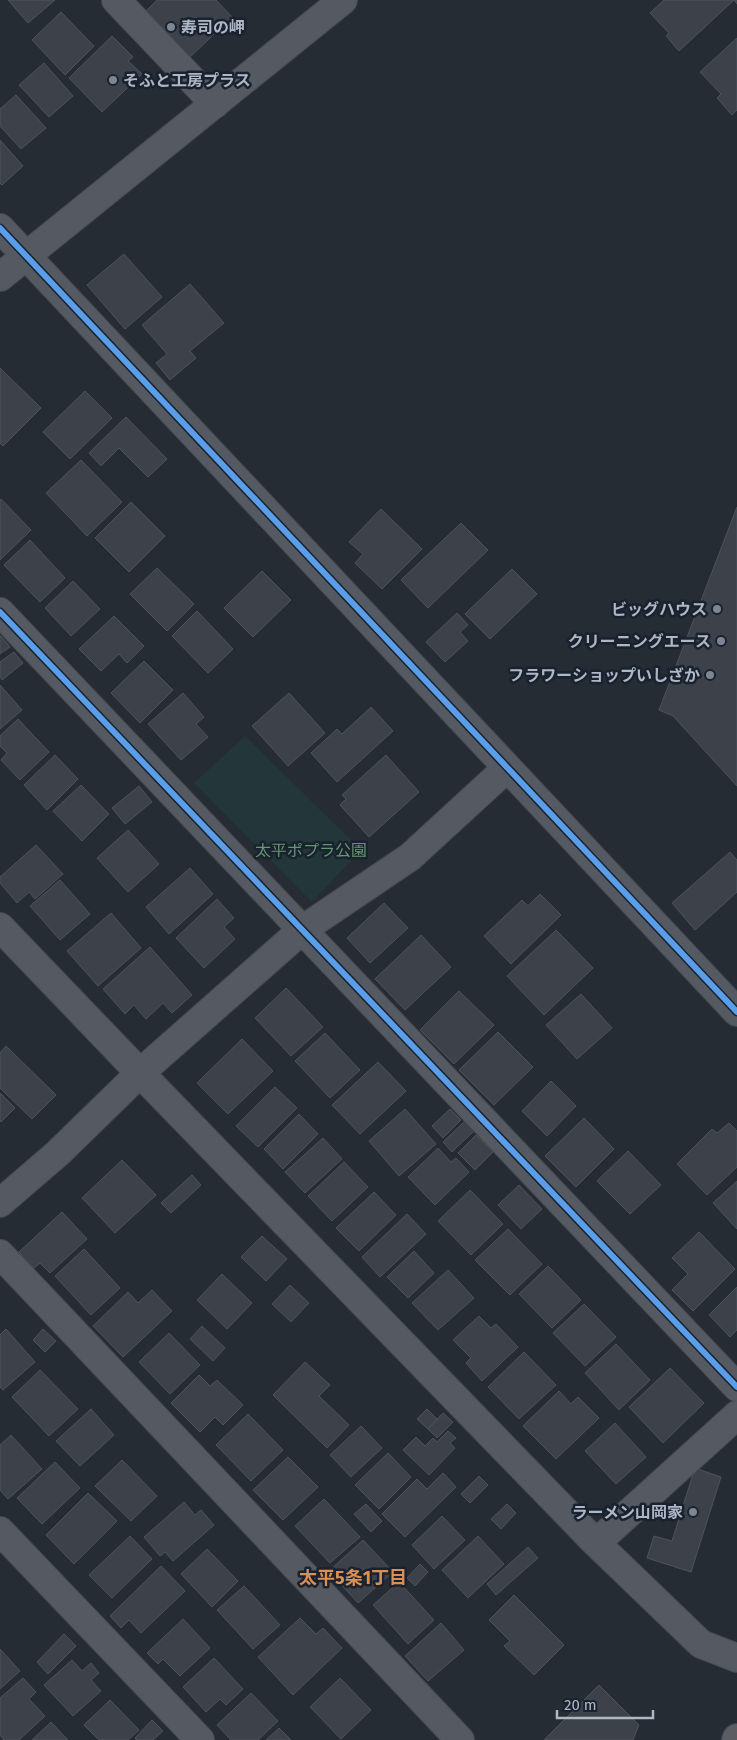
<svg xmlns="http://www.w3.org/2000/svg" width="737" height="1740" font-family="'Fira Sans','Noto Sans JP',sans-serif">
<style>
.green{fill:#23363a}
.building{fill:#3d424a;stroke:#4d535c}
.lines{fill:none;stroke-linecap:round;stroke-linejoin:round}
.minor-casing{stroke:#44484e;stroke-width:30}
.tertiary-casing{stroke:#44484e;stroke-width:30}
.trunk-casing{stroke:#42474f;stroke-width:30}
.minor{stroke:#555a62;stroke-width:28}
.tertiary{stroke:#555a62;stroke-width:28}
.trunk{stroke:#5a5d62;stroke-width:28}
.cycleway-casing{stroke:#19222e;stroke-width:9}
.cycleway{stroke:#5a9eea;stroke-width:6}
.poi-dot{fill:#7e8693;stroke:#19222e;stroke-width:2}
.labels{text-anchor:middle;stroke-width:5;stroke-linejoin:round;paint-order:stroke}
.poi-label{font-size:16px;font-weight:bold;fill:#aeb7c6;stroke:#19222e;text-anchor:end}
.park-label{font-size:16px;fill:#649870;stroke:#19222e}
.neighbourhood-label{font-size:18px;font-weight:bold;fill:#d89057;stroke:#19222e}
</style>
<rect width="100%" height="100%" fill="#262c34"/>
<path class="green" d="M245,736L361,850L312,902L194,783Z"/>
<path class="building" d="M8,0H55L28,23Z
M157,0H216L232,17L188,59L144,13Z
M664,0H737V4L734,0L679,51L666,36L669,33L650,13Z
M61,12L94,46L65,75L32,40Z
M112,36L133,57L128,61L142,74L102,112L69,78Z
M737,38V110L732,115L717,98L721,94L700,72Z
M44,63L73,96L49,117L19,85Z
M16,95L46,128L21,149L0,126V109Z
M0,140L23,166L2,185L0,183Z
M124,254L162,297L125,329L87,285Z
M190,284L224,323L190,351L196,358L170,380L156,363L167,354L142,325Z
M0,368L41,408L3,446L0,443Z
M85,391L112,418L70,459L43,432Z
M126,417L167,459L148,477L119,448L101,466L89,453Z
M81,460L122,502L87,536L46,493Z
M1,499L31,530L0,560V500Z
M131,502L165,536L129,572L95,538Z
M737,507V786L673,716L659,710Z
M381,509L422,549L382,589L355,563L363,554L349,542Z
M461,523L488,550L428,608L401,580Z
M30,540L65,578L40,602L4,565Z
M157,568L194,604L167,631L130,594Z
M512,569L537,594L490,639L465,614Z
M262,571L291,600L253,637L224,608Z
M73,581L100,609L71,636L45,608Z
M197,611L233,649L208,673L172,636Z
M457,613L468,625L460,632L468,641L445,662L426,642Z
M114,616L144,646L127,663L119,654L101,671L79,649Z
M0,636H1L10,647L0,654Z
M14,652L23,663L2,680L0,677V662Z
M144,661L173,690L140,723L111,693Z
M0,685L22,710L0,729Z
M183,693L204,717L196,724L208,737L181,760L148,724Z
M289,693L325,733L288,766L252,726Z
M371,707L393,731L337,782L311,753L337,729L342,734Z
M18,719L49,752L20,780L1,760L7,753L0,746V736Z
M55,755L78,779L47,810L24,785Z
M386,755L419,792L369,837L340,805L346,799L342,795Z
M81,785L109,814L82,841L53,811Z
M139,786L152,802L125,824L112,808Z
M128,830L159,864L128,892L97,858Z
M36,845L63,874L35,899L29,892L17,903L0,883V877Z
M730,852L737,860V892L695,930L672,903Z
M190,868L213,894L169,934L146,907Z
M60,880L90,914L60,940L30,906Z
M540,894L561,915L511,964L484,936L522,900L528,906Z
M217,899L234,918L224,927L235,939L204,968L176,938Z
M384,903L408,928L370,963L347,938Z
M111,913L141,948L98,986L67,951Z
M556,930L593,968L544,1015L507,976Z
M421,935L451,967L405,1010L375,979Z
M150,947L192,995L172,1013L163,1003L146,1019L134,1005L125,1014L103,989Z
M286,988L323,1027L291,1056L255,1018Z
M459,991L494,1025L454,1064L420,1030Z
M581,994L612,1028L577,1059L546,1025Z
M498,1032L533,1067L494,1105L459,1070Z
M325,1033L360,1070L330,1098L295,1061Z
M242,1039L273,1071L228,1114L197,1083Z
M6,1046L56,1095L32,1119L0,1088V1053Z
M378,1062L406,1091L360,1134L332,1105Z
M551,1081L576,1106L547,1136L522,1111Z
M275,1087L297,1108L258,1147L236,1126Z
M0,1093L15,1108L1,1122L0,1121Z
M405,1109L436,1144L399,1176L369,1141Z
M450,1109L461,1120L443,1138L432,1126Z
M299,1114L318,1134L283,1169L264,1149Z
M584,1118L614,1149L576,1187L545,1156Z
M465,1121L474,1131L452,1152L443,1142Z
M729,1123L737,1131V1167L707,1195L677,1164L712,1129L717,1133Z
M476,1135L493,1152L475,1170L458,1153Z
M323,1138L342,1159L305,1193L285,1172Z
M438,1148L451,1162L456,1158L469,1172L435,1205L408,1177Z
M628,1151L661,1185L630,1214L597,1181Z
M122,1160L156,1195L115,1233L82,1198Z
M344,1162L368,1187L332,1221L308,1196Z
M192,1175L201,1185L171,1213L161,1203Z
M737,1181V1229L713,1203Z
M519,1185L542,1209L521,1229L498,1205Z
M470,1190L503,1224L471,1255L438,1221Z
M374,1192L396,1215L359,1251L336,1228Z
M62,1212L87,1239L50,1273L40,1263L34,1268L19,1252Z
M407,1214L426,1234L380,1277L362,1257Z
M508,1229L542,1264L510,1295L475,1260Z
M699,1232L735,1269L693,1311L672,1290L688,1274L672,1258Z
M262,1236L287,1259L266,1281L241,1257Z
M84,1249L120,1288L91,1315L55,1276Z
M414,1251L434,1273L408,1298L387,1277Z
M548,1266L581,1300L552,1328L519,1294Z
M448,1270L474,1298L438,1330L412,1303Z
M222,1274L252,1303L227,1329L197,1300Z
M290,1285L309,1303L291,1322L272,1304Z
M737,1287V1330L730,1337L709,1315Z
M152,1290L172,1311L123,1357L93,1326L128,1292L138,1303Z
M584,1304L616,1337L585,1366L553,1333Z
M479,1316L491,1328L496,1324L518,1347L482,1381L466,1363L471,1358L453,1340Z
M202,1326L225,1348L213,1361L190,1339Z
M6,1329L35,1362L3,1390L0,1387V1335Z
M43,1329L56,1341L45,1352L33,1340Z
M169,1333L200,1365L170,1394L139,1362Z
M616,1344L650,1380L619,1410L585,1373Z
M524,1352L556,1385L519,1419L488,1387Z
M305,1362L330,1385L319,1396L349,1425L327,1448L273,1395Z
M670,1368L704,1403L663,1443L629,1407Z
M40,1370L78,1409L49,1436L12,1397Z
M199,1375L210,1386L217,1380L243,1405L223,1425L215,1417L200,1432L171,1403Z
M559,1391L571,1404L578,1397L599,1418L556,1459L523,1426Z
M91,1409L114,1435L80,1466L56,1441Z
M427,1409L437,1419L428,1429L417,1419Z
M443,1413L453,1422L437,1438L428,1429Z
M248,1414L283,1450L251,1481L216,1445Z
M615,1423L646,1457L616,1484L585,1451Z
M361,1426L382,1448L351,1477L330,1455Z
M448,1431L456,1438L450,1443L455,1448L429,1475L403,1450L416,1437L425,1446L433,1438L437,1442Z
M11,1435L42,1469L8,1499L0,1490V1445Z
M388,1453L411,1477L379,1509L355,1485Z
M288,1457L318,1487L283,1520L253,1490Z
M122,1460L157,1496L131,1521L95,1486Z
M55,1462L80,1488L42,1524L17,1498Z
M695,1468L721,1477L691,1572L647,1558L654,1536L672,1541Z
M443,1473L456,1487L405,1537L382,1514L417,1479L427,1489Z
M479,1476L488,1485L470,1503L461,1494Z
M88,1493L117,1521L74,1564L46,1535Z
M324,1499L360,1537L330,1563L295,1526Z
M184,1502L195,1515L201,1510L214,1525L173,1561L165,1552L160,1556L144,1537Z
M366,1504L382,1521L371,1532L354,1514Z
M507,1504L516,1513L501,1529L491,1519Z
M442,1516L465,1540L434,1569L412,1545Z
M130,1536L152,1559L112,1598L89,1575Z
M478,1536L504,1564L468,1598L442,1570Z
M363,1540L393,1572L358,1603L329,1571Z
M528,1547L538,1558L496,1595L487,1584Z
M207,1549L238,1581L212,1607L181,1574Z
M420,1564L428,1572L415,1586L407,1578Z
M161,1566L185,1591L141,1633L129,1620L121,1628L110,1616Z
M399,1582L434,1620L408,1644L373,1605Z
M244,1586L280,1625L253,1649L217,1610Z
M514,1595L564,1645L534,1675L504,1646L510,1641L489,1620Z
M300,1618L316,1634L323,1628L342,1648L293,1695L258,1657Z
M183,1619L210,1648L180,1676L163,1659L158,1664L147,1653Z
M441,1623L464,1650L428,1681L405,1656Z
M64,1634L76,1646L48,1674L37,1662Z
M0,1649L20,1671L0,1689Z
M214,1658L243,1689L226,1705L220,1699L206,1712L183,1687Z
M72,1660L82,1671L91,1663L99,1673L91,1680L101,1691L73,1716L44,1685Z
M23,1678L36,1692L29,1699L45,1716L19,1740H4L0,1735V1698Z
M340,1678L371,1710L341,1739L310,1707Z
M599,1685L639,1725L633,1740H544Z
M251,1693L278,1721L258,1740H231L217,1725Z
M110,1700L139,1730L128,1740H99L84,1725Z
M152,1720L163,1731L153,1740H137L135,1738Z
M51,1722L68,1740H32Z
M279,1728L291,1740H266Z"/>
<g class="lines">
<defs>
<path id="minor" d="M116,0L215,104
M0,228L737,1012
M0,612L737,1387
M0,927L140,1073L596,1543L701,1644L737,1658
M0,1203L58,1153L140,1073L302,930L410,857L507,768
M0,1254L460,1740
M0,1531L200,1740
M596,1543L737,1415"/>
<path id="tertiary" d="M0,277L343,0"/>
<path id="trunk" d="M736,1740L737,1738"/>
</defs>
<use href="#minor" class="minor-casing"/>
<use href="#tertiary" class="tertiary-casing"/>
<use href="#trunk" class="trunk-casing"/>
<use href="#minor" class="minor"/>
<use href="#tertiary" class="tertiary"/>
<use href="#trunk" class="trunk"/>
<defs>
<path id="cycleway" d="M0,228L737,1012
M0,612L737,1387"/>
</defs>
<use href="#cycleway" class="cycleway-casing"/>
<use href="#cycleway" class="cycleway"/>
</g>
<g class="poi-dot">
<circle cx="171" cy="27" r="5"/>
<circle cx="113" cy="80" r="5"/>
<circle cx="717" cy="609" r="5"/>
<circle cx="721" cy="641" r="5"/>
<circle cx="710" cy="675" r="5"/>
<circle cx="693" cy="1512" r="5"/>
</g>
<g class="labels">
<g class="poi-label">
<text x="181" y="33" text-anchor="start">寿司の岬</text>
<text x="123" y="86" text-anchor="start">そふと工房プラス</text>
<text x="707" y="615">ビッグハウス</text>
<text x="711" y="647">クリーニングエース</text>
<text x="700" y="681">フラワーショップいしざか</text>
<text x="683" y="1518">ラーメン山岡家</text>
</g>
<g class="park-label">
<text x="311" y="856">太平ポプラ公園</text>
</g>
<g class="neighbourhood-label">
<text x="353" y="1584">太平5条1丁目</text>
</g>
</g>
<path d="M557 1710v8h96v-8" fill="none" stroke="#aeb7c6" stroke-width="2.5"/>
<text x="564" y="1710" font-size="15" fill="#aeb7c6" stroke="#19222e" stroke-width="4" paint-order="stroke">20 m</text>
</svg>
